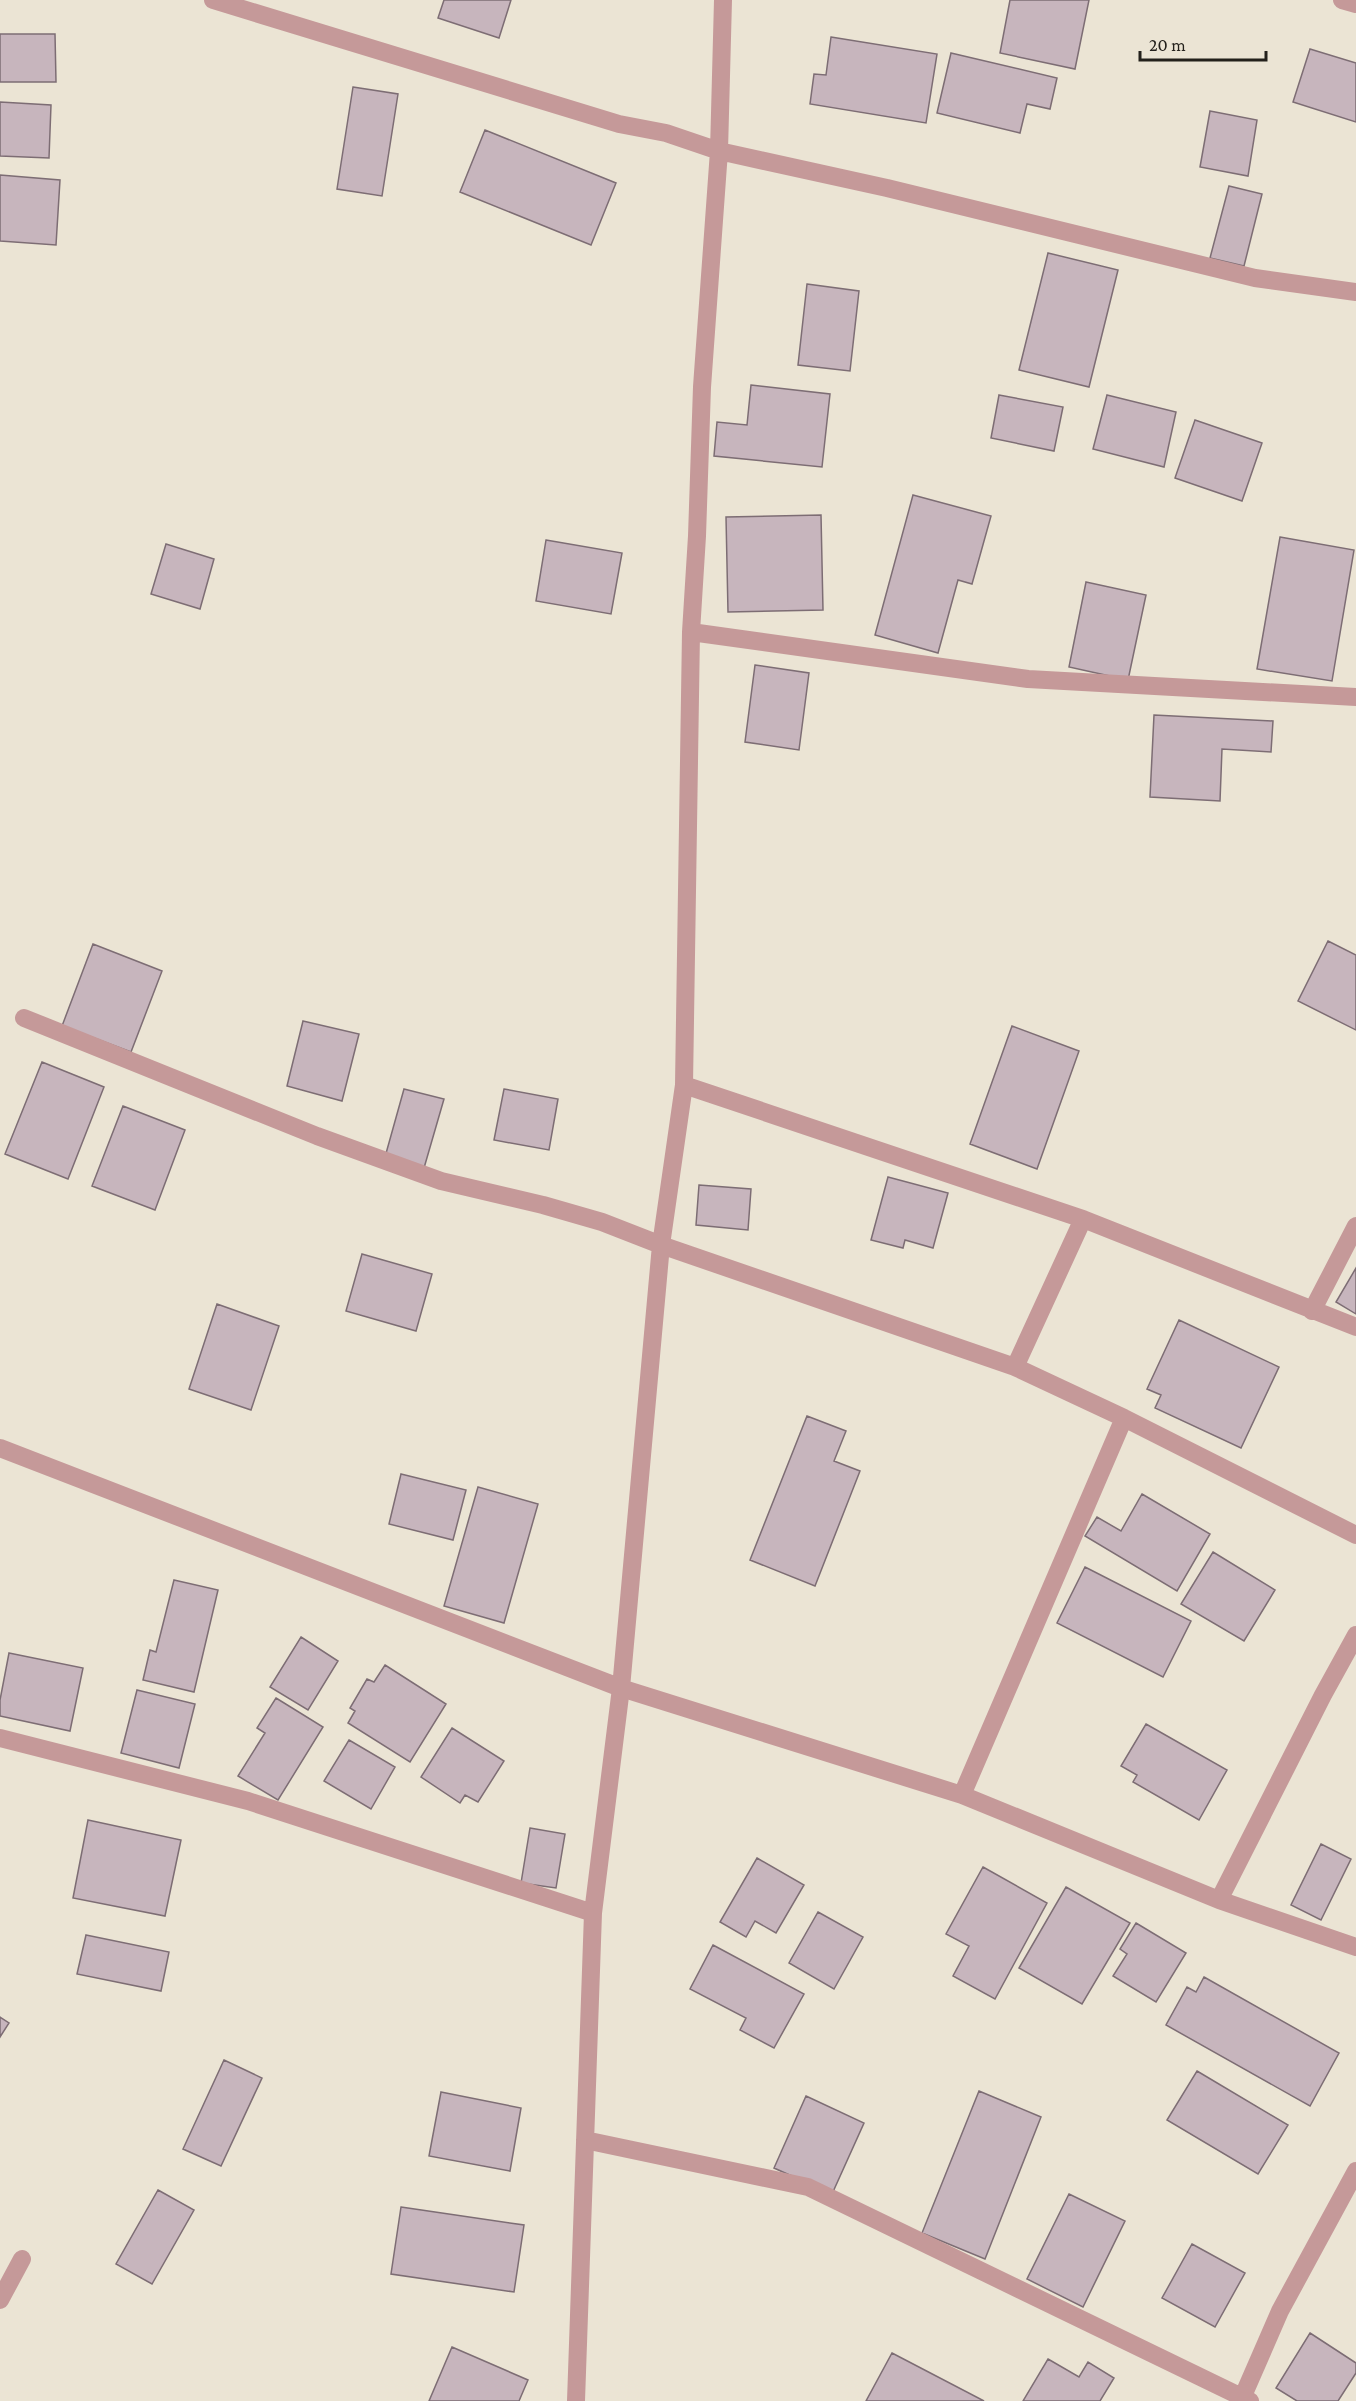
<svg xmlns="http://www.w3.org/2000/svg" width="1356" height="2401" font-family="'Crimson Pro',serif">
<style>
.building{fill:#c7b5bd;stroke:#7d6d74;stroke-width:1.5}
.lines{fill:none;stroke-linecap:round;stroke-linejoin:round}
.minor{stroke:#c59999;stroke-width:18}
</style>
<rect width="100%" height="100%" fill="#ebe4d4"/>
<path class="building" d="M444,0H511L499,38L438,18Z
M1010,0H1089L1075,69L1000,53Z
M0,34H55L56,82H0Z
M831,37L937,54L926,123L810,104L814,74L826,75Z
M1310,49L1356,63V122L1293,102Z
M951,53L1057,78L1050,109L1027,104L1020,133L937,113Z
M353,87L398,94L382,196L337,189Z
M0,102L51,105L49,158L0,156Z
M1210,111L1257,120L1248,176L1200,167Z
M485,130L616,183L591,245L460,192Z
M0,175L60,180L56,245L0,241Z
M1229,186L1262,194L1244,266L1210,258Z
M1048,253L1118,270L1089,387L1019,370Z
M807,284L859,291L850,371L798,365Z
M751,385L830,394L822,467L714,456L717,422L747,425Z
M999,395L1063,407L1054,451L991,438Z
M1107,395L1176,412L1164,467L1093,449Z
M1195,420L1262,443L1242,501L1175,478Z
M913,495L991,516L972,584L958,580L938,653L875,635Z
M821,515L823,610L728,612L726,517Z
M1280,537L1354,550L1332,681L1257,669Z
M546,540L622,553L611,614L536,601Z
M166,544L214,559L200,609L151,594Z
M1086,582L1146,595L1128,680L1069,667Z
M755,665L809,673L799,750L745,742Z
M1154,715L1273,721L1271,752L1222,749L1220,801L1150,797Z
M1328,941L1356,955V1030L1298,1001Z
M93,944L162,971L131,1052L62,1026Z
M303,1021L359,1034L342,1101L287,1086Z
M1012,1026L1079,1051L1037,1169L970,1144Z
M42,1062L104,1087L68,1179L5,1154Z
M404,1089L444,1099L424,1168L385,1157Z
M504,1089L558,1099L549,1150L494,1140Z
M123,1106L185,1130L155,1210L92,1186Z
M888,1177L948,1193L933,1248L905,1240L903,1248L871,1240Z
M699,1185L751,1189L748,1230L696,1225Z
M362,1254L432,1274L416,1331L346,1311Z
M1356,1268V1314L1336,1302Z
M217,1304L279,1326L251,1410L189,1389Z
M1179,1320L1279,1367L1241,1448L1155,1408L1161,1395L1147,1389Z
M807,1416L846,1431L834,1461L860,1471L815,1586L750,1560Z
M401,1474L466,1490L453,1540L389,1524Z
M478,1487L538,1504L504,1623L444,1606Z
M1142,1494L1210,1534L1177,1591L1085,1536L1097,1517L1121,1531Z
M1213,1552L1275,1590L1244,1641L1181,1604Z
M1085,1567L1191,1621L1163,1677L1057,1623Z
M174,1580L218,1590L194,1692L143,1680L150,1650L156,1652Z
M301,1637L338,1661L308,1710L270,1687Z
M9,1653L83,1668L70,1731L0,1716V1700Z
M385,1665L446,1704L410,1762L348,1723L355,1711L350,1708L367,1679L374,1682Z
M137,1690L195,1704L179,1768L121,1753Z
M276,1698L323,1727L278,1800L238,1776L265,1733L257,1728Z
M1146,1724L1227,1770L1199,1820L1133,1782L1137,1775L1121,1766Z
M452,1728L504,1761L478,1802L465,1795L460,1803L421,1777Z
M349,1740L395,1767L371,1809L324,1781Z
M88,1820L181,1840L165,1916L73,1898Z
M530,1828L565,1834L556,1888L521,1883Z
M1321,1844L1351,1859L1321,1920L1291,1905Z
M757,1858L804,1885L776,1933L755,1921L746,1937L720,1922Z
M983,1867L1047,1903L995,1999L953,1976L969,1946L946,1934Z
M1066,1887L1130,1923L1082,2004L1019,1968Z
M818,1912L863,1937L834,1989L789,1963Z
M1136,1923L1186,1953L1156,2002L1113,1976L1127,1954L1120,1949Z
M86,1935L169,1952L161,1991L77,1974Z
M713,1945L804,1994L774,2048L740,2030L746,2018L690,1989Z
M1204,1977L1339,2053L1310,2106L1166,2025L1187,1987L1196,1992Z
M0,2017L9,2023L0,2037Z
M224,2060L262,2078L221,2166L183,2149Z
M1197,2071L1288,2125L1258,2174L1167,2120Z
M979,2091L1041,2117L985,2259L922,2233Z
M441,2092L521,2108L510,2171L429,2156Z
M806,2096L864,2123L832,2194L774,2168Z
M158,2190L194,2210L152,2284L116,2264Z
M1069,2194L1125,2221L1083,2307L1027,2279Z
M401,2207L524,2225L514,2292L391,2274Z
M1192,2244L1245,2273L1215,2327L1162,2298Z
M1310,2333L1356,2363V2373L1338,2401H1297L1276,2388Z
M452,2347L528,2380L519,2401H429Z
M892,2353L984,2401H866Z
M1048,2359L1079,2377L1088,2362L1114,2378L1100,2401H1023Z"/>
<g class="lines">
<path class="minor" d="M213,0L619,124L666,133L719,151L887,188L1255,278L1356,292
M1342,0L1356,4
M691,632L1028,679L1356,697
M24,1018L317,1136L441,1181L543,1205L602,1222L661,1245L1015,1367L1124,1418L1356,1535
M684,1085L1083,1219L1356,1327
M1312,1311L1356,1226
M1015,1367L1083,1219
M0,1448L621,1688L962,1795L1219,1900L1356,1947
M0,1738L248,1801L593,1913
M962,1795L1124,1418
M1219,1900L1323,1695L1356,1635
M585,2140L808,2187L1250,2401
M0,2300L22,2259
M1243,2396L1280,2311L1356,2171
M576,2401L593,1913L621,1688L661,1245L684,1085L691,632L697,536L702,387L719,151L723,0"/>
</g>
<path d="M1140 51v9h126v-9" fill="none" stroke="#23201b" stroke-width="3"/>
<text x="1149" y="51" font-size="18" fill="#23201b" stroke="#ebe4d4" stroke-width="4.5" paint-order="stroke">20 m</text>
</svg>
